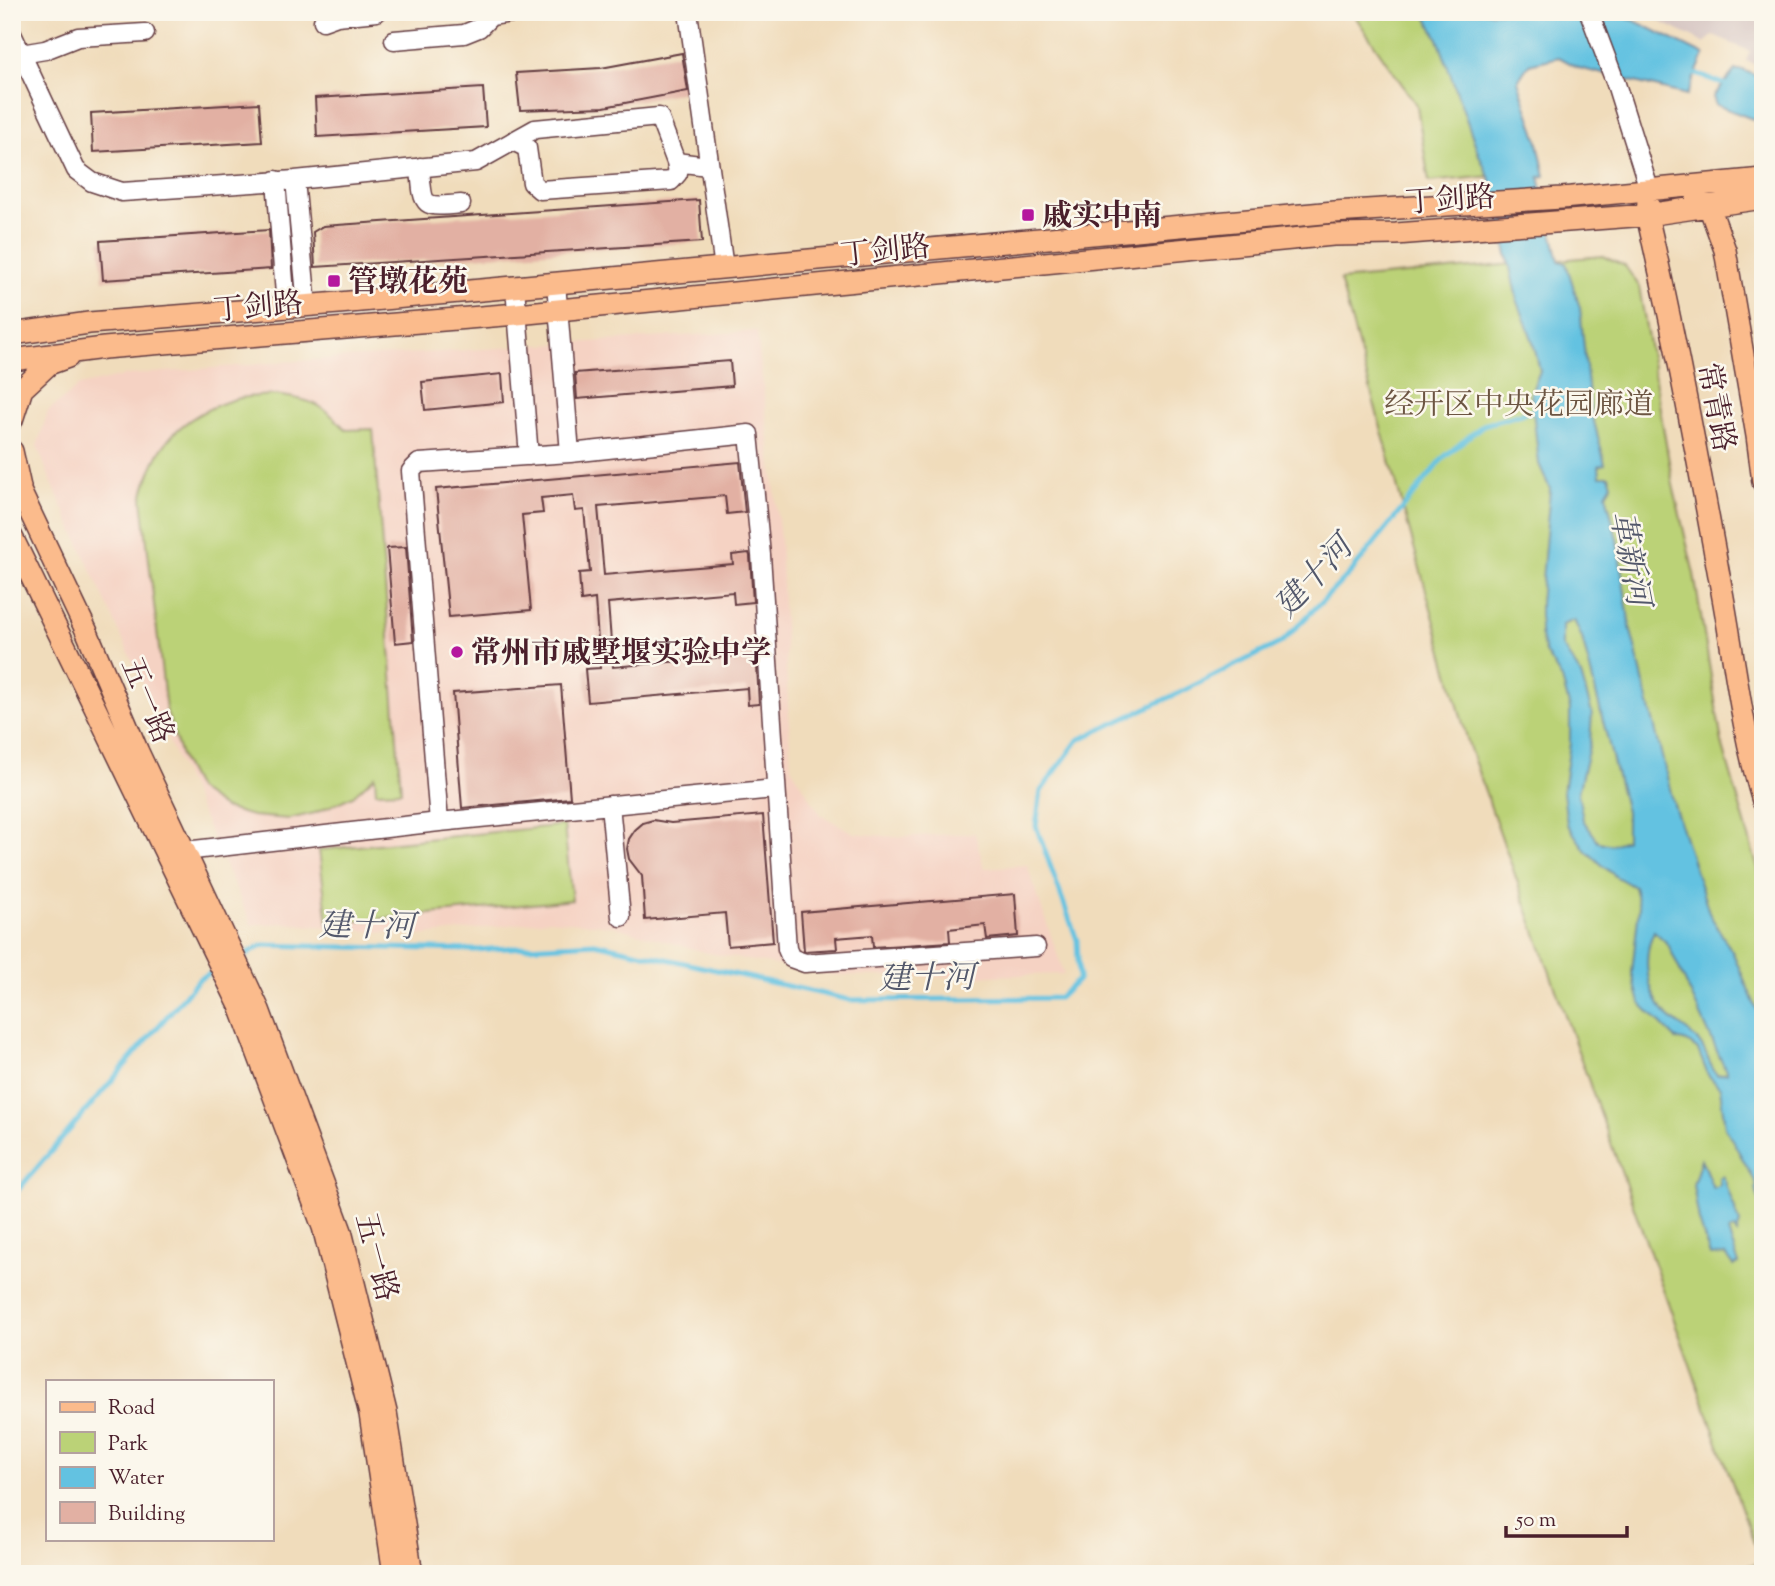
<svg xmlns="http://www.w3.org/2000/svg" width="1775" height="1586" font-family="'Sorts Mill Goudy','Noto Serif SC',serif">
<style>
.built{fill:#f5d2c3}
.industrial{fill:#d1bfbd}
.green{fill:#bbd277;stroke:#827851;stroke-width:2}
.water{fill:#63c2e1;stroke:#567086;stroke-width:2;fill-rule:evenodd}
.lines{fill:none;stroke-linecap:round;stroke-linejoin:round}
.stream{stroke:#63c2e1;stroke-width:5}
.building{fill:#e2b0a3}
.minor-casing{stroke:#633b41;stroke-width:21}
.major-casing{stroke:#633b41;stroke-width:24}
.minor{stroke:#fff;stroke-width:18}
.major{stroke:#fbbb8c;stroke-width:21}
.poi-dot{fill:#b5179e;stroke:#fbf7ec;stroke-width:2.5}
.labels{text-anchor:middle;stroke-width:5;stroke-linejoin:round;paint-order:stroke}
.street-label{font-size:30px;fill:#4a1f2b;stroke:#fbf7ec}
.poi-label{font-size:30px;font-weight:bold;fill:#4a1f2b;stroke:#fbf7ec;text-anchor:start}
.park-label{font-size:30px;fill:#6c5542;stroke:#fbf7ec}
.water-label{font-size:32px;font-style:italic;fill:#53586b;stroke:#fbf7ec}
</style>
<rect width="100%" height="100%" fill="#fbf7ec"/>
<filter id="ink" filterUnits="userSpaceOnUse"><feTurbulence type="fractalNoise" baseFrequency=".0143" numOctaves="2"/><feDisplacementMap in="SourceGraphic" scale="14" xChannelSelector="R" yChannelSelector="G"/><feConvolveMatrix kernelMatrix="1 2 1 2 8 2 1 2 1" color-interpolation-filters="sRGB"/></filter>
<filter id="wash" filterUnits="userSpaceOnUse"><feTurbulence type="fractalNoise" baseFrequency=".00686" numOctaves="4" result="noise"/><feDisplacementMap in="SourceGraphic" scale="28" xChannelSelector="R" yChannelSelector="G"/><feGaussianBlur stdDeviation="1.57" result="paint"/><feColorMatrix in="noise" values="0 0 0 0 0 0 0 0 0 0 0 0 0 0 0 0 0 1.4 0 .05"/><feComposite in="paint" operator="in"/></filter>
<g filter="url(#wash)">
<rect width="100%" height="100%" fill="#f0dcbb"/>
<path class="built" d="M757,331L780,538L791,767L821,815L854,833L895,837L975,833L984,868L1027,865L1064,974L942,977L833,975L708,953L612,926L549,920L418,936L283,923L252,925L50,479L37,446L48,411L79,386L128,375L283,362Z"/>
<path class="industrial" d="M1640,12H1763V68L1746,61L1750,51L1713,36L1704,43Z"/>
<path class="green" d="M1352,12H1463L1513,174L1429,182L1417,106Z
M1602,256L1625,266L1639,286L1673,485L1694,574L1722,743L1763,887V1574H1710L1761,1563L1470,749L1340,280Z
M275,395C311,400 321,402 346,430L373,429L401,791L376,792L375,776L353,796L315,813L289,819L252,816L224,808L197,789L183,762L166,710L142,499C154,446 179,417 232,400C245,396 261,396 275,395Z
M564,825L572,900L328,924L319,850Z"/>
<path class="water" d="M1424,12H1617L1704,55L1687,95L1579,68L1559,57L1529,64L1518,81L1537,138L1545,176L1539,177L1559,261L1566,263L1580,308L1590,406L1605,464L1599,466L1600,476H1609L1612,484L1606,494L1617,539L1630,627L1674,805L1710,915L1733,953L1763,1024V1208L1755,1189L1757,1185L1725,1127L1720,1088L1708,1075L1698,1050L1687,1042L1676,1039L1640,1003L1632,973L1639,907L1634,887L1615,876L1586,851L1567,824L1563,792L1570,743V709L1562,679L1545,652L1540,633V603L1550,489L1539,464L1531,393L1540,371L1533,342L1517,299L1490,179L1479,155L1438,39ZM1574,620L1582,638L1626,812V840L1612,845L1599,842L1583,820L1578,793L1590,742L1592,713L1581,675L1562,646V625ZM1654,931L1668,944L1727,1073L1717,1075C1709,1065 1708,1056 1702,1046C1694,1032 1676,1025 1665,1013C1646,991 1642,957 1654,931Z
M1735,70H1743L1763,79V123L1716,105L1713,97Z
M1701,1159L1713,1188L1720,1185L1719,1178L1723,1176L1740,1223L1737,1234L1734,1229L1728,1232L1739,1264L1733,1266L1725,1255L1710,1256L1699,1221L1693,1185Z"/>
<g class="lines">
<path class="stream" d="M1690,72L1730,86
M241,957L263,945L474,950L595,943L850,1000L1059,998L1079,979L1077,940L1036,826L1041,791L1078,740L1185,690L1282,642L1352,571L1444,457L1483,425L1539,409
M12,1197L199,979L217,970"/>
</g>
<g id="blocks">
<path class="building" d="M682,53L688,91L604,107L520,110L516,73L601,68Z
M483,88L486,127L317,137L315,98Z
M259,103L262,142L93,152L91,113Z
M699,200L702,242L315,267L313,232L323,226Z
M269,230L271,269L103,280L100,241Z
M730,361L732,386L577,399L575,373Z
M502,374L504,402L425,410L422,382Z
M740,462L745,512L727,514L725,496L598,507L604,575L733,564L732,555L749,553L750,556L753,602L734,604L733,592L608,603L613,667L736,656L735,649L756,647L759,704L748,705L747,688L588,702L585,669L600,668L595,599L581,601L579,573L590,572L584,510L575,511L573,495L541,498L543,513L522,515L531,610L449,617L436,489Z
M406,547L413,641L395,643L387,548Z
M561,685L570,798L462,808L453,693Z
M763,815L773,942L728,946L725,913L645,920L642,876L629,859L627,849L629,839L635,830L643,823L653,820L671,823Z
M1015,894L1018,936L987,939L985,925L949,929L950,942L873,947L872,935L836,938L837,949L804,951L801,912Z"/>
</g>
</g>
<g filter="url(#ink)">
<use href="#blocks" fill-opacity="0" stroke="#633b41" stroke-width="2"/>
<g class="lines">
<defs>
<path id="minor" d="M688,12L724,268
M1589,12L1616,84L1649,189
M323,21L337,16L377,12
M12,34L76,170L92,182L122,192L295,180L476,162L535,129L659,117L676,162L708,166
M394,40L464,34L479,28L491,16L518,12
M21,54L45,50L78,37L145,33
M513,141L527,148L532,183L540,190L671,181L678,173L676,162
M420,167C423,207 421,208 461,204
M276,180L286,307
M295,180L307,306
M556,283L570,453
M515,287L529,456
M610,805L621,917
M439,822L411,471L419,463L570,453L749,434L761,555L787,949L791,958L805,963L1036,947
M185,851L439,822L775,789"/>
<path id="major" d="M1648,201L1647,215C1676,340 1699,466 1722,592C1735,662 1742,733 1763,801
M1696,202L1709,206L1725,250L1757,436L1763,482
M12,334L89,323L339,303L1334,212L1562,198L1763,179
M12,360L104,348L517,314L1333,235L1396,234L1647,215L1763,198
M12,420L22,389L49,364L68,357
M12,451L20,487
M12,474L87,632L138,752L259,1010L341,1231L386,1412L412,1574
M12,537L240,1006L323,1227L370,1414L394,1574"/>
</defs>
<use href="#minor" class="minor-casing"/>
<use href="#major" class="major-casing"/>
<use href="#minor" class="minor"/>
<use href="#major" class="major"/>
</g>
</g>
<g class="poi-dot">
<rect x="1021" y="208" width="14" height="14" rx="3.5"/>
<rect x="327" y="274" width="14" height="14" rx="3.5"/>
<circle cx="457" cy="652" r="7"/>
</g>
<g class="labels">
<g class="street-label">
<text transform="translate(1450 199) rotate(-4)" y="10">丁剑路</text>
<text transform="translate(885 250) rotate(-6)" y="10">丁剑路</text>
<text transform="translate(258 306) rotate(-5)" y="10">丁剑路</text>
<text transform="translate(1717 407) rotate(79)" y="10">常青路</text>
<text transform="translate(148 700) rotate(67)" y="10">五一路</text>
<text transform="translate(377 1257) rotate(75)" y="10">五一路</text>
</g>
<g class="poi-label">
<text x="1042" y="225">戚实中南</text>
<text x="348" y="291">管墩花苑</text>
<text x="471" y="662">常州市戚墅堰实验中学</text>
</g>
<g class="park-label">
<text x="1519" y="414">经开区中央花园廊道</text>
</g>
<g class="water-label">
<text transform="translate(1631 558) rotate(79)" y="11">革新河</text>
<text transform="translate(1313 576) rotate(-47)" y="11">建十河</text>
<text transform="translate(367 925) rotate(1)" y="11">建十河</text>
<text transform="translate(927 977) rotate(-1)" y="11">建十河</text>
</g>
</g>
<rect width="1775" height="1586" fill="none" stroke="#fbf7ec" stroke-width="42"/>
<rect x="46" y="1380" width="228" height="161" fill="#fbf7ec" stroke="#b4a19f" stroke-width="2"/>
<rect x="60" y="1402" width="35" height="10" fill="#fbbb8c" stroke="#b4a19f" stroke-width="2"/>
<text x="108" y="1414" font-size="21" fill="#4a1f2b">Road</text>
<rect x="60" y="1432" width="35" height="21" fill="#bbd277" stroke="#b4a19f" stroke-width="2"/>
<text x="108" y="1450" font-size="21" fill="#4a1f2b">Park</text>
<rect x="60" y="1467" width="35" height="21" fill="#63c2e1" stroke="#b4a19f" stroke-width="2"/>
<text x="108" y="1484" font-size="21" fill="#4a1f2b">Water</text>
<rect x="60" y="1502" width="35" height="21" fill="#e2b0a3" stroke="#b4a19f" stroke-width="2"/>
<text x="108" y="1520" font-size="21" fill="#4a1f2b">Building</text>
<path d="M1506 1526v10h121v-10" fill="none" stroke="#4a1f2b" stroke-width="3.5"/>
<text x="1516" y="1526" font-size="21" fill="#4a1f2b" stroke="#fbf7ec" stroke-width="5" paint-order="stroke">50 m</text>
</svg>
